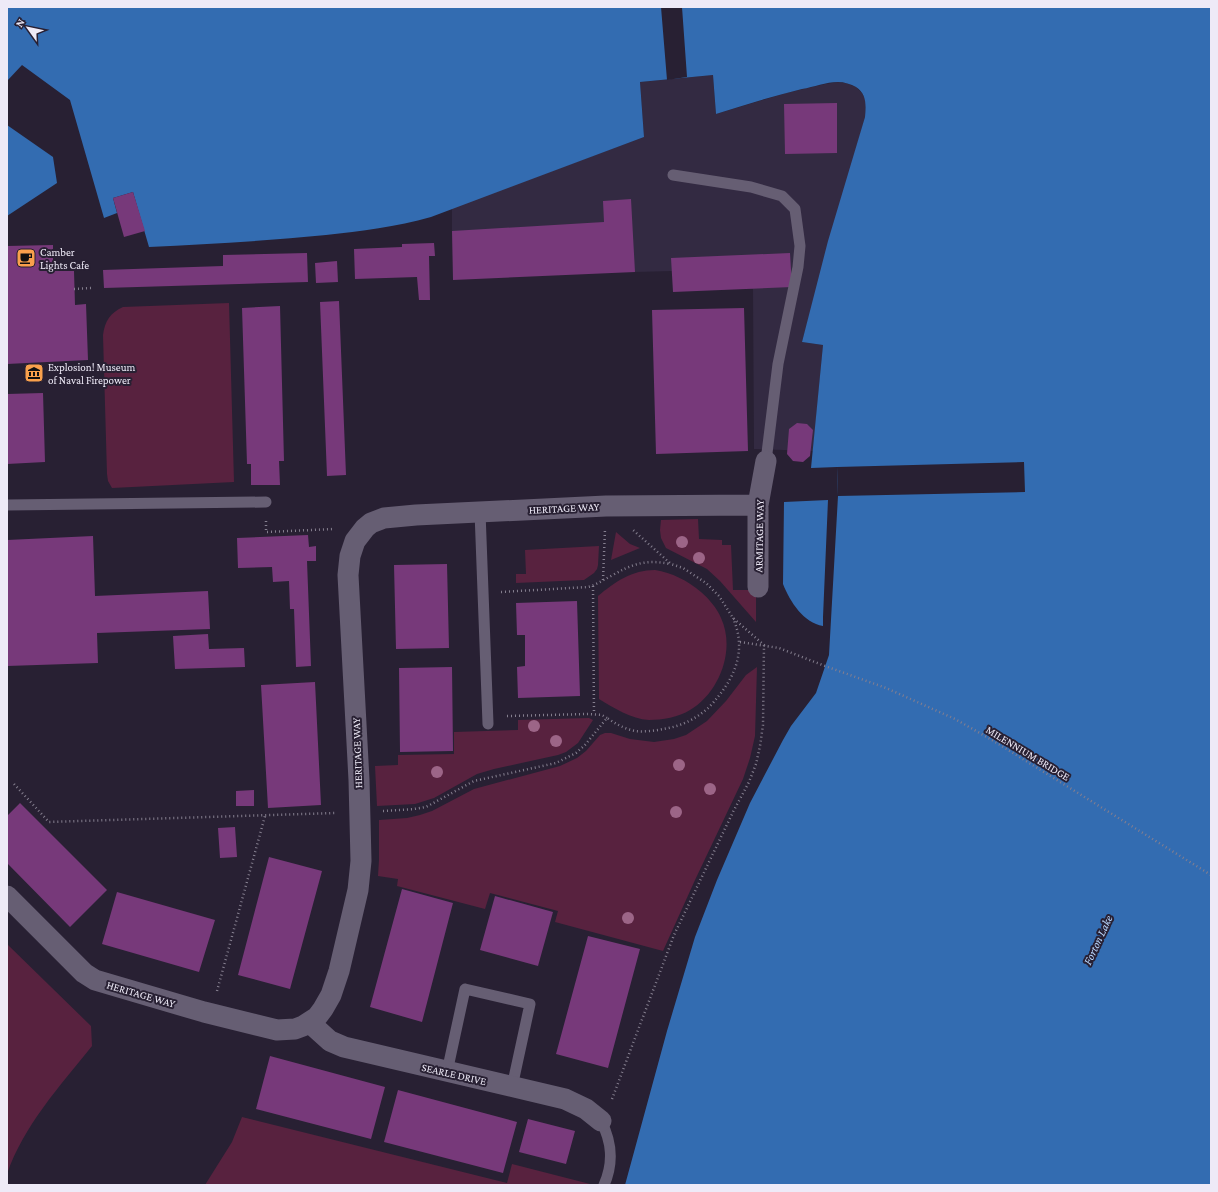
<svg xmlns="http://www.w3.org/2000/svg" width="1218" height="1192" font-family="'Crimson Pro',serif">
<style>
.built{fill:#332a42}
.green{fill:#58223f}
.water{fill:#336cb1}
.pier{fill:#282033}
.building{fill:#77397a}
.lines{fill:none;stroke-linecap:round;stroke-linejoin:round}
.path{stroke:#857f8f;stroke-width:2.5;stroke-dasharray:1 3;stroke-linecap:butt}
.lane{stroke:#665e73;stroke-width:11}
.street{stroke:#665e73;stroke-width:21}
.tree{fill:#9c6587}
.labels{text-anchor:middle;stroke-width:4;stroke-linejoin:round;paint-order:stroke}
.poi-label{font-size:11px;fill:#eeeaf7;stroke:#282033;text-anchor:start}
.street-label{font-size:11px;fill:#eeeaf7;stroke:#282033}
.water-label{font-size:12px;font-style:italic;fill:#b9d7fd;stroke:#282033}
</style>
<rect width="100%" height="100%" fill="#282033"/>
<path class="built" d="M713,75L716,114L786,93L825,84L838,82L846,83L856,87L862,93L866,100V106L865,117L802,342L823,345L813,451L754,449L753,289L672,271L635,272L452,231V208L644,137L640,82Z"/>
<path class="green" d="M229,303L234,482L112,488L108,481L107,474L103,335C105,321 110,313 123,307Z
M698,519L699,539L722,540V545H731L733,590H756V622L720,581L707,569L666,548L661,538L660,530L661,520Z
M616,532L630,544L640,548L611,560Z
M599,546L598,565L597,569L594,573L584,580L516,583V574H526L525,550Z
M655,570C672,573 687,580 701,592C709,599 717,608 721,618C736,650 719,693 690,710C679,717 662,720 649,720C631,719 614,708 599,699L598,596C615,582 632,570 655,570Z
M757,667L755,736L750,758L743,779L695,880L663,951L555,922L558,911L490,893L485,909L397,886L398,879L378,876L379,860V820L407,818L420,815L432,811L474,789L560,766L577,758L586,751L600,735L605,733H611L630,739L654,742L674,739L686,735L707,721L726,701L746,675Z
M589,718L593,720L578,743L566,752L558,755L494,769L477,774L434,798L415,804L377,806L375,766L398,765V755L454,754V732L518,730V720Z
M7,944L91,1026L92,1046C60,1086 24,1125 7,1174Z
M242,1117L507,1183L512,1164L590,1184V1185H205L232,1142Z"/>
<path class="water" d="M7,7H1211V1185H625L667,1031L695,937L717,880L750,803L783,740L791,726L816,693L829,655L838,496L837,467L811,468L823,345L802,342L828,241L865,117C866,106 867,94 856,87C851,84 844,82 838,82C826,82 814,87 802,89C773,96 745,105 716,114L713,75L640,82L644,137L431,217C396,227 361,231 326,235C267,241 208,244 149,247L133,192L113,198L117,213L104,218L70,100L22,65L7,81Z
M7,125L53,157L57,183L7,216Z
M828,500L823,617V626C804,623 790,602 783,584L784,502Z"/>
<path class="pier" d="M661,7H682L687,77L667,80Z
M1024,462L1025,492L838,496L837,467Z"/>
<path class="building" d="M837,103V153L785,154L784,104Z
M133,192L145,231L124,237L113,198Z
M631,199L635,272L453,280L452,231L604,222L603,201Z
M434,243L435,256H429L430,300H419L417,277L355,279L354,249L402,247V244Z
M53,245V271H74L75,305L86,304L88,360L7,364V246Z
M307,253L308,282L104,288L103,270L223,266V255Z
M790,253L792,287L673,292L671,258Z
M337,261L338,282L316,283L315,263Z
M339,301L346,475L327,476L320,302Z
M280,306L284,461H279L280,485H251V464H247L242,308Z
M744,308L748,451L656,454L652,310Z
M43,393L45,462L7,464V394Z
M797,423L807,424L813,430L810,456L803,462L793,461L787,454L789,429Z
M308,535L309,547L316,546V561H307L311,666L296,667L294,609H290L289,581L273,582L272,567L238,568L237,538Z
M93,536L95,596L208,591L210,629L97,633L98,663L7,666V540Z
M447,564L449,648L396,649L394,565Z
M577,601L580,696L518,698L517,667L525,666V635H517L516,603Z
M208,634L209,649L244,648L245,667L175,669L173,636Z
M452,667L453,751L400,752L399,668Z
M315,682L321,805L268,808L261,685Z
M254,790V806H236V791Z
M20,803L107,890L70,927L7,863V816Z
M235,827L237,857L220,858L218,828Z
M269,857L322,871L290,989L238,975Z
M402,889L453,903L422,1022L370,1007Z
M117,892L215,920L199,972L102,944Z
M495,896L553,912L538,966L480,950Z
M588,936L640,949L608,1068L556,1054Z
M270,1056L385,1087L371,1139L256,1109Z
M398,1090L517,1122L503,1173L384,1142Z
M528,1119L575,1131L566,1164L519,1152Z"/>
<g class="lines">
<path class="path" d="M74,289L92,288
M266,521V532L334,529
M603,580L605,529
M593,586L594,714
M501,592L588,587C596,585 603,580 611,576C632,564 646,559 670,564
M740,642L779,648L825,666L886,688L955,719L992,740L1211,875
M507,716L588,714L602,715L607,718
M14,784L49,822L337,813
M383,811L414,809L426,807L474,781L556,763L576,753L585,745L607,718C616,724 625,729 635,731C644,732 654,731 663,729C677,727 690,722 702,713C708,709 713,703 717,698C737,674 746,648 733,618
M217,991L265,816
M612,1099L674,935L733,812L749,782L756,764L760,746L763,725L764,645L733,618L719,596L706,583L683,568L671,564L633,530"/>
<path class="lane" d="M673,175L751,187L782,196L795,209L800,246L798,267L778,364L766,461
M7,505L266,502
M480,512L488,724
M447,1072L465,989L530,1004L512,1087
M601,1121C612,1142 614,1162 604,1185"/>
<path class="street" d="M758,587V505L766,461
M7,896L84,973L95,980L204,1012L277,1030L295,1029L303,1026L317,1017L323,1009L331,995L339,971L358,890L361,861L359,780L348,575L350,556L355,541L365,528L371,523L384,518L416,515L606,506L758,505
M310,1023L330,1041L344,1047L565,1099L586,1109L601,1121"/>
</g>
<g class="tree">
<circle cx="682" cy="542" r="6"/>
<circle cx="699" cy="558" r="6"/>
<circle cx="534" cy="726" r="6"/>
<circle cx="556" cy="741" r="6"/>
<circle cx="679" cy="765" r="6"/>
<circle cx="437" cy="772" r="6"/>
<circle cx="710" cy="789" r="6"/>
<circle cx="676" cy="812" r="6"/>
<circle cx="628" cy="918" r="6"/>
</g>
<defs>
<symbol id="cafe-square" viewBox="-11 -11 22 22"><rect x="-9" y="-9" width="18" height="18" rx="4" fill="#f9a04c" stroke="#282033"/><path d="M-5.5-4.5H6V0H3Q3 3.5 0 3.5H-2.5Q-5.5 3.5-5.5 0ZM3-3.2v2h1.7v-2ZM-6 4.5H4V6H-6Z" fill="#111"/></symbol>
<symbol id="museum-square" viewBox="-11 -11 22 22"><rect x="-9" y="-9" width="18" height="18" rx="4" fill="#f9a04c" stroke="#282033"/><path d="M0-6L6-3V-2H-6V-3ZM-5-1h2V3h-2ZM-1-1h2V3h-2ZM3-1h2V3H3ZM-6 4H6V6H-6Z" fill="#111"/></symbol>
</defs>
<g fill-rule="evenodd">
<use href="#cafe-square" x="15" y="247" width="22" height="22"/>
<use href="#museum-square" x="23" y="362" width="22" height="22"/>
</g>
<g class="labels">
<g class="poi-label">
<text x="40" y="256">Camber<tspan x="40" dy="13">Lights Cafe</tspan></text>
<text x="48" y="371">Explosion! Museum<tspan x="48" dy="13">of Naval Firepower</tspan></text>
</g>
<g class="street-label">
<text transform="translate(564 508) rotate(-3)" y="4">HERITAGE WAY</text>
<text transform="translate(759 536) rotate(-89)" y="4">ARMITAGE WAY</text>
<text transform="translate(357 753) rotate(-92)" y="4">HERITAGE WAY</text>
<text transform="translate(1028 753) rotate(31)" y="4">MILENNIUM BRIDGE</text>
<text transform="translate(141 994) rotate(16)" y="4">HERITAGE WAY</text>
<text transform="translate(454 1074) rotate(13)" y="4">SEARLE DRIVE</text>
</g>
<g class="water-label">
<text transform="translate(1098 940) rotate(-65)" y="4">Forton Lake</text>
</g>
</g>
<rect width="1218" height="1192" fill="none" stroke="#eeeaf7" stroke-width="16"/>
<g transform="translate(28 28) rotate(303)" stroke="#282033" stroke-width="3" paint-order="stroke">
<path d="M0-3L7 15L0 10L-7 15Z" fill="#eeeaf7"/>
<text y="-6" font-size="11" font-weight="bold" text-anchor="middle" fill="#eeeaf7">N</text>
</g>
</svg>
